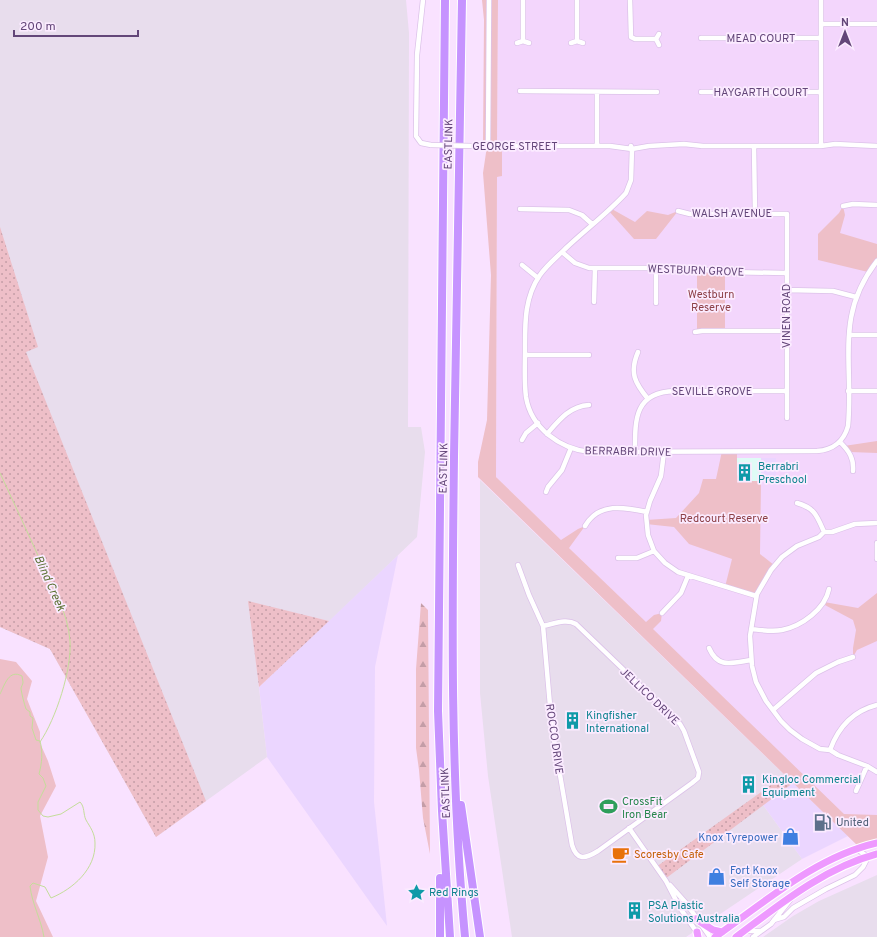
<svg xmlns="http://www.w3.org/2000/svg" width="877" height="937" font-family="Overpass,sans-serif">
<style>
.residential{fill:#f3d6fc}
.commercial{fill:#ebd6ff}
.industrial{fill:#e8dded}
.education{fill:#dffbf6}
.grass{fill:url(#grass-dots)}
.forest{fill:url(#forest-firs)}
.green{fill:#eebfc8}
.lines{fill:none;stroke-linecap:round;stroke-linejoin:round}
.stream{stroke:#c4dd9a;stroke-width:1}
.street-casing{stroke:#dcc2e9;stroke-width:6}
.primary-casing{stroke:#fff;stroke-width:9}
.highway-casing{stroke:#fff;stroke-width:10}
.street{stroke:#fff;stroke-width:4.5}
.primary{stroke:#e9f;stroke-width:7}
.highway{stroke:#c693ff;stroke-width:8}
.street-bridge-casing{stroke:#dcc2e9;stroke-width:6;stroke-linecap:butt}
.street-bridge{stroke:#fff;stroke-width:4.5}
.labels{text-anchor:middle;stroke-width:3.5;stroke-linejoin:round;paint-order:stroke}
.street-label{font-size:11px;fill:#634679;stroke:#fbebff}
.park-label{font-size:11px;fill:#8d4147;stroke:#fbebff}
.culture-label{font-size:11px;fill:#0d838f;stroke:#fbebff;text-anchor:start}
.leisure-label{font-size:11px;fill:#27864d;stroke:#fbebff;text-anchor:start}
.service-label{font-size:11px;fill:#4e5e75;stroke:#fbebff;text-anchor:start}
.shop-label{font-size:11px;fill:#366cbe;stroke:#fbebff;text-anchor:end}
.food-label{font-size:11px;fill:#c56008;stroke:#fbebff;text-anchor:start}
.water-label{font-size:12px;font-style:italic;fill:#5a7132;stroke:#fbebff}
</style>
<defs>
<pattern id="grass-dots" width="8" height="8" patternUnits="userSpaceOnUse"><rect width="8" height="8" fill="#eebfc8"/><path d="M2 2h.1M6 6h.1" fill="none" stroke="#c49da7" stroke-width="1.8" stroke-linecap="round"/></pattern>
<pattern id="forest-firs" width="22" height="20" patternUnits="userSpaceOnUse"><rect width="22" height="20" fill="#eebfc8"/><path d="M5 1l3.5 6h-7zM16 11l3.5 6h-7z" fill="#c49da7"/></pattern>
</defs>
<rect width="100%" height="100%" fill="#f9e2ff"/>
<path class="residential" d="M498,0H877V815H844L496,477L497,177L501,176L497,146Z"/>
<path class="commercial" d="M761,458H776V481H761Z
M398,555L375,667L374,802L387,926L267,757L259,687Z
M793,783L848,836L802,859L763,805Z"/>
<path class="industrial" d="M0,0H406L409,33L408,427H421L425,452L417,537L329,621L249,602L267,757L156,837L50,649L0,627Z
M480,480L793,783L763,805L802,859L686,937H512L488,776L480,693Z
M877,875V937H763L793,916L819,901Z"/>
<path class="education" d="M737,458H761V481H743L737,475Z"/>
<path class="grass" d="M0,227L38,347L26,352L206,801L156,837L50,649L0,627Z
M248,601L329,621L259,687Z
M785,775L793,783L665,879L656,867Z"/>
<path class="forest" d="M421,603L428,610L430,854L423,818L419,770L416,748V669Z"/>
<path class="green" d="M482,0H498L497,145L502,146V176L497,177L496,477L561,540L578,529L585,526L569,548L646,622L654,615L662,613L661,621L653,629L844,814L877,815V843L860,848L478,477V462L487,420L491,275L483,173L487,146H483L484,20Z
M843,206L845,215L840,233L877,244V261L868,272L818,260V234L839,213Z
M610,208L635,222L647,211L668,215L678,211L656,239H634L608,210Z
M697,269L725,272V331L697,332Z
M877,441V453L850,452L844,446Z
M722,451H737V475L743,481H761L760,554L774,565L757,594L725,587L732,559L689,544L674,527L646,524V520L676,518L699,493L703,479H716Z
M877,593V641L857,650L853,657V648L856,630L853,620L823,604L824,602L858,608Z
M0,659L16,662L32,681L27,699L40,732V743L48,761L56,786L40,816L48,857L36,901L53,937H0Z"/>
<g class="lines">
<path class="stream" d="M0,473C14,502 27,532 41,562C53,587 68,613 70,641C72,669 56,719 40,742
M0,694C5,684 9,669 22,676C22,678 23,680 23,682C23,685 21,686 21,689C22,695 24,703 26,709L30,712V716L33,718L32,728L36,740L40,741C43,752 42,763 39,774L43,778L46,786L38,802V810L43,816L48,817L61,814L80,802C85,807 83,814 86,820C90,827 95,833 95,843C96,869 73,889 51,898L45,887L33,883L30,886C32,904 41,919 44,937"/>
<defs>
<path id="street" d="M423,0L417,55L416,136L421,143L431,145
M630,0L631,37L635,39H656
M821,24H877
M659,34L656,39L659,45
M701,38H821
M523,41V0
M577,41V0
M517,43L523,41L529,43
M571,43L577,41L583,43
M520,91L657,92
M597,92V146
M701,92H821
M473,146H610L632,149L649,146L684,144L703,146
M488,146L489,0
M631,146L632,149L631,180L626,193C608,213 585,230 565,249C557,257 547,265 540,275C524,298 525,324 525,351C525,366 524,382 526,397C531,428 560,449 590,452L817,451C833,450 844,441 848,426C854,363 834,316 877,261
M701,146H821L835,144L877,146
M754,146L755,213
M821,146V0
M843,206L853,204L877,205
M520,209L569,210L582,215L592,224
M678,211L690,214H787V418
M562,252L575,263L589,268H690L725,272L786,273
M522,265L538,278
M786,290L833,291L856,297
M594,302L595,268
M656,303V268
M695,332L702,331H786
M849,335H877
M638,352C629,373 635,383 648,399
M525,355H589
M848,391H877
M547,434C559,420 570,406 589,405
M522,440L526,433L538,423
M840,442C849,451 854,458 853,471
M635,452C635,420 634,392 675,391H787
M664,452L661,476L650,501L646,515L648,535L654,551L665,563L678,572L756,596
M546,492L548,487L562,470L571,448
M797,503C815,508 817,516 824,532
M877,523L855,524L832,532H824L819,537L797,546L782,557L771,570L757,594L750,636L752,666L756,682L766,701L781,721L790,730L802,739L820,749L830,750L838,755L867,766L877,772
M585,526C599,502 624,507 647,512
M877,543V559
M618,558H637L654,551
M518,565L529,595L543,626L552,728L572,845C577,861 585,859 598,851L692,783L698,778L699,772L684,731L680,724L576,624C566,618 554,624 543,626
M662,613L681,593L688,576
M751,629C761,630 772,632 782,630C802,626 825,609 829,589
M709,648C718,669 732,663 751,660
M773,710L816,673L838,662L853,657
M830,750C838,728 853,711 877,705
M856,791L867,766
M629,828L666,881L680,908L698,934
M670,885L686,903L710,937
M774,920L784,917L793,908L826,889L855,875L863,867L868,857L857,849
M745,931H761
M753,937L771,924L790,900"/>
<path id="primary" d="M696,919L713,930L722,932
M697,932L698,937
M715,937C765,902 816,857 877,843
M736,937C779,905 824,868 877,854"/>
<path id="highway" d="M445,0L438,711L442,811L450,937
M462,0C459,152 457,305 454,457C452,617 450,777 465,937
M461,805L480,937
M440,937V878"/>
</defs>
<use href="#street" class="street-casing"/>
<use href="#primary" class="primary-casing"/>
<use href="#highway" class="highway-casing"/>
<use href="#street" class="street"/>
<use href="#primary" class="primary"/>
<use href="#highway" class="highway"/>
<defs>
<path id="street-bridge" d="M431,145L473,146"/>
</defs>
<use href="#street-bridge" class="street-bridge-casing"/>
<use href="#street-bridge" class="street-bridge"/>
</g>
<defs>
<symbol id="building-bare" viewBox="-9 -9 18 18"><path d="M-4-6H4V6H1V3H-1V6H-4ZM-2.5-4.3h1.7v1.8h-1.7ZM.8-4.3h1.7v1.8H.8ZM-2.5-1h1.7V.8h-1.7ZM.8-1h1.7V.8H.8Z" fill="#0f9aa8" stroke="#fbebff" stroke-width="2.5" paint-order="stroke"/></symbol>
<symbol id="stadium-bare" viewBox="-9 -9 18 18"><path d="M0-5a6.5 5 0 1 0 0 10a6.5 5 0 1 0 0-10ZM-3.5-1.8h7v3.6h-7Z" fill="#2e9e5b" stroke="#fbebff" stroke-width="2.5" paint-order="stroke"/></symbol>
<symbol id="fuel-bare" viewBox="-9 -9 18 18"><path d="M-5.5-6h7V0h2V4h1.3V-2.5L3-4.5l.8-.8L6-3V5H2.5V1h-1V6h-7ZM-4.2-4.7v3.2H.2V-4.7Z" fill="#5c6f8a" stroke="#fbebff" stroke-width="2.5" paint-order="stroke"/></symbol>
<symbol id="shop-bare" viewBox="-9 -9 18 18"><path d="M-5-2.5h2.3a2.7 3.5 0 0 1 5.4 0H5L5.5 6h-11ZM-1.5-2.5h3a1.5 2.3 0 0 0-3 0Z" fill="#3f7fe0" stroke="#fbebff" stroke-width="2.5" paint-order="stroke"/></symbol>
<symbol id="cafe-bare" viewBox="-9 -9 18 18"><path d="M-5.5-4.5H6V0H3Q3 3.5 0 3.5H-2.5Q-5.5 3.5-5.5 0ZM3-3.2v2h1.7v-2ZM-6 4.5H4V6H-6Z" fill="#e8710a" stroke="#fbebff" stroke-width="2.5" paint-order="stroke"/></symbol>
<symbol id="sight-bare" viewBox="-9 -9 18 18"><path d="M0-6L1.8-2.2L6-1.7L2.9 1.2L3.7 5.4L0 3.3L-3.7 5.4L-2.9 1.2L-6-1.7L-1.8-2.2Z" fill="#0f9aa8" stroke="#fbebff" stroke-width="2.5" paint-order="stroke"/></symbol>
</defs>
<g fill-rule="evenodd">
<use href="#building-bare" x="732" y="460" width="25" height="25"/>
<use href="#building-bare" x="560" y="708" width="25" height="25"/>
<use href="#building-bare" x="736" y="772" width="25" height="25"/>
<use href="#stadium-bare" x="596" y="794" width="25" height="25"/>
<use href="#fuel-bare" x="810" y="810" width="25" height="25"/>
<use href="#shop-bare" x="778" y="824" width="25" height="25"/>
<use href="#cafe-bare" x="608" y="842" width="25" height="25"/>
<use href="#shop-bare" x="704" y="864" width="25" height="25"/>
<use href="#sight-bare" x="404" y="880" width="25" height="25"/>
<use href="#building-bare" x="622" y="898" width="25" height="25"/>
</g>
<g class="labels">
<g class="street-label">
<text x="761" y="42">MEAD COURT</text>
<text x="761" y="96">HAYGARTH COURT</text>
<text transform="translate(448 144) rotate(-89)" y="4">EASTLINK</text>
<text x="515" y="150">GEORGE STREET</text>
<text x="732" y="217">WALSH AVENUE</text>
<text transform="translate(696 270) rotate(2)" y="4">WESTBURN GROVE</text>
<text transform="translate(786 316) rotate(-90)" y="4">VINEN ROAD</text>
<text x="712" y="395">SEVILLE GROVE</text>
<text transform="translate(628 451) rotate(1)" y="4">BERRABRI DRIVE</text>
<text transform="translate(443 468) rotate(-89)" y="4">EASTLINK</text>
<text transform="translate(650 696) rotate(44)" y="4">JELLICO DRIVE</text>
<text transform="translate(555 739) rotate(82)" y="4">ROCCO DRIVE</text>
<text transform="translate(445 793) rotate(-92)" y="4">EASTLINK</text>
</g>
<g class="park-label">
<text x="711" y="298">Westburn<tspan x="711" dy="13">Reserve</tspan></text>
<text x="724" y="522">Redcourt Reserve</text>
</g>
<g class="culture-label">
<text x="758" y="470">Berrabri<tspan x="758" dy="13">Preschool</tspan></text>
<text x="586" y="719">Kingfisher<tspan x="586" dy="13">International</tspan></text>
<text x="762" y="783">Kingloc Commercial<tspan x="762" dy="13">Equipment</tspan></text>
<text x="429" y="896">Red Rings</text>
<text x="648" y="909">PSA Plastic<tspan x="648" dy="13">Solutions Australia</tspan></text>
</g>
<g class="leisure-label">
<text x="622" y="805">CrossFit<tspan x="622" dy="13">Iron Bear</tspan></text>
</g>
<g class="service-label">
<text x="836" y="826">United</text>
</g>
<g class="shop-label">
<text x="778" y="841">Knox Tyrepower</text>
<text x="730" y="874" text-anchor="start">Fort Knox<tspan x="730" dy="13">Self Storage</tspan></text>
</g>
<g class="food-label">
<text x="634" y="858">Scoresby Cafe</text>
</g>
<g class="water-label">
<text transform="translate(50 583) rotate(66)" y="4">Blind Creek</text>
</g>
</g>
<g transform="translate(845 32)" stroke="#fbebff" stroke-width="3" paint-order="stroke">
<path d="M0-3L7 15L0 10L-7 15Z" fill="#634679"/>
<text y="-6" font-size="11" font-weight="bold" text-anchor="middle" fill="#634679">N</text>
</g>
<path d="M14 30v6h124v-6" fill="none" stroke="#634679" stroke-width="2"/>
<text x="20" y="30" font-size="12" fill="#634679" stroke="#fbebff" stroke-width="3" paint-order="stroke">200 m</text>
</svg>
